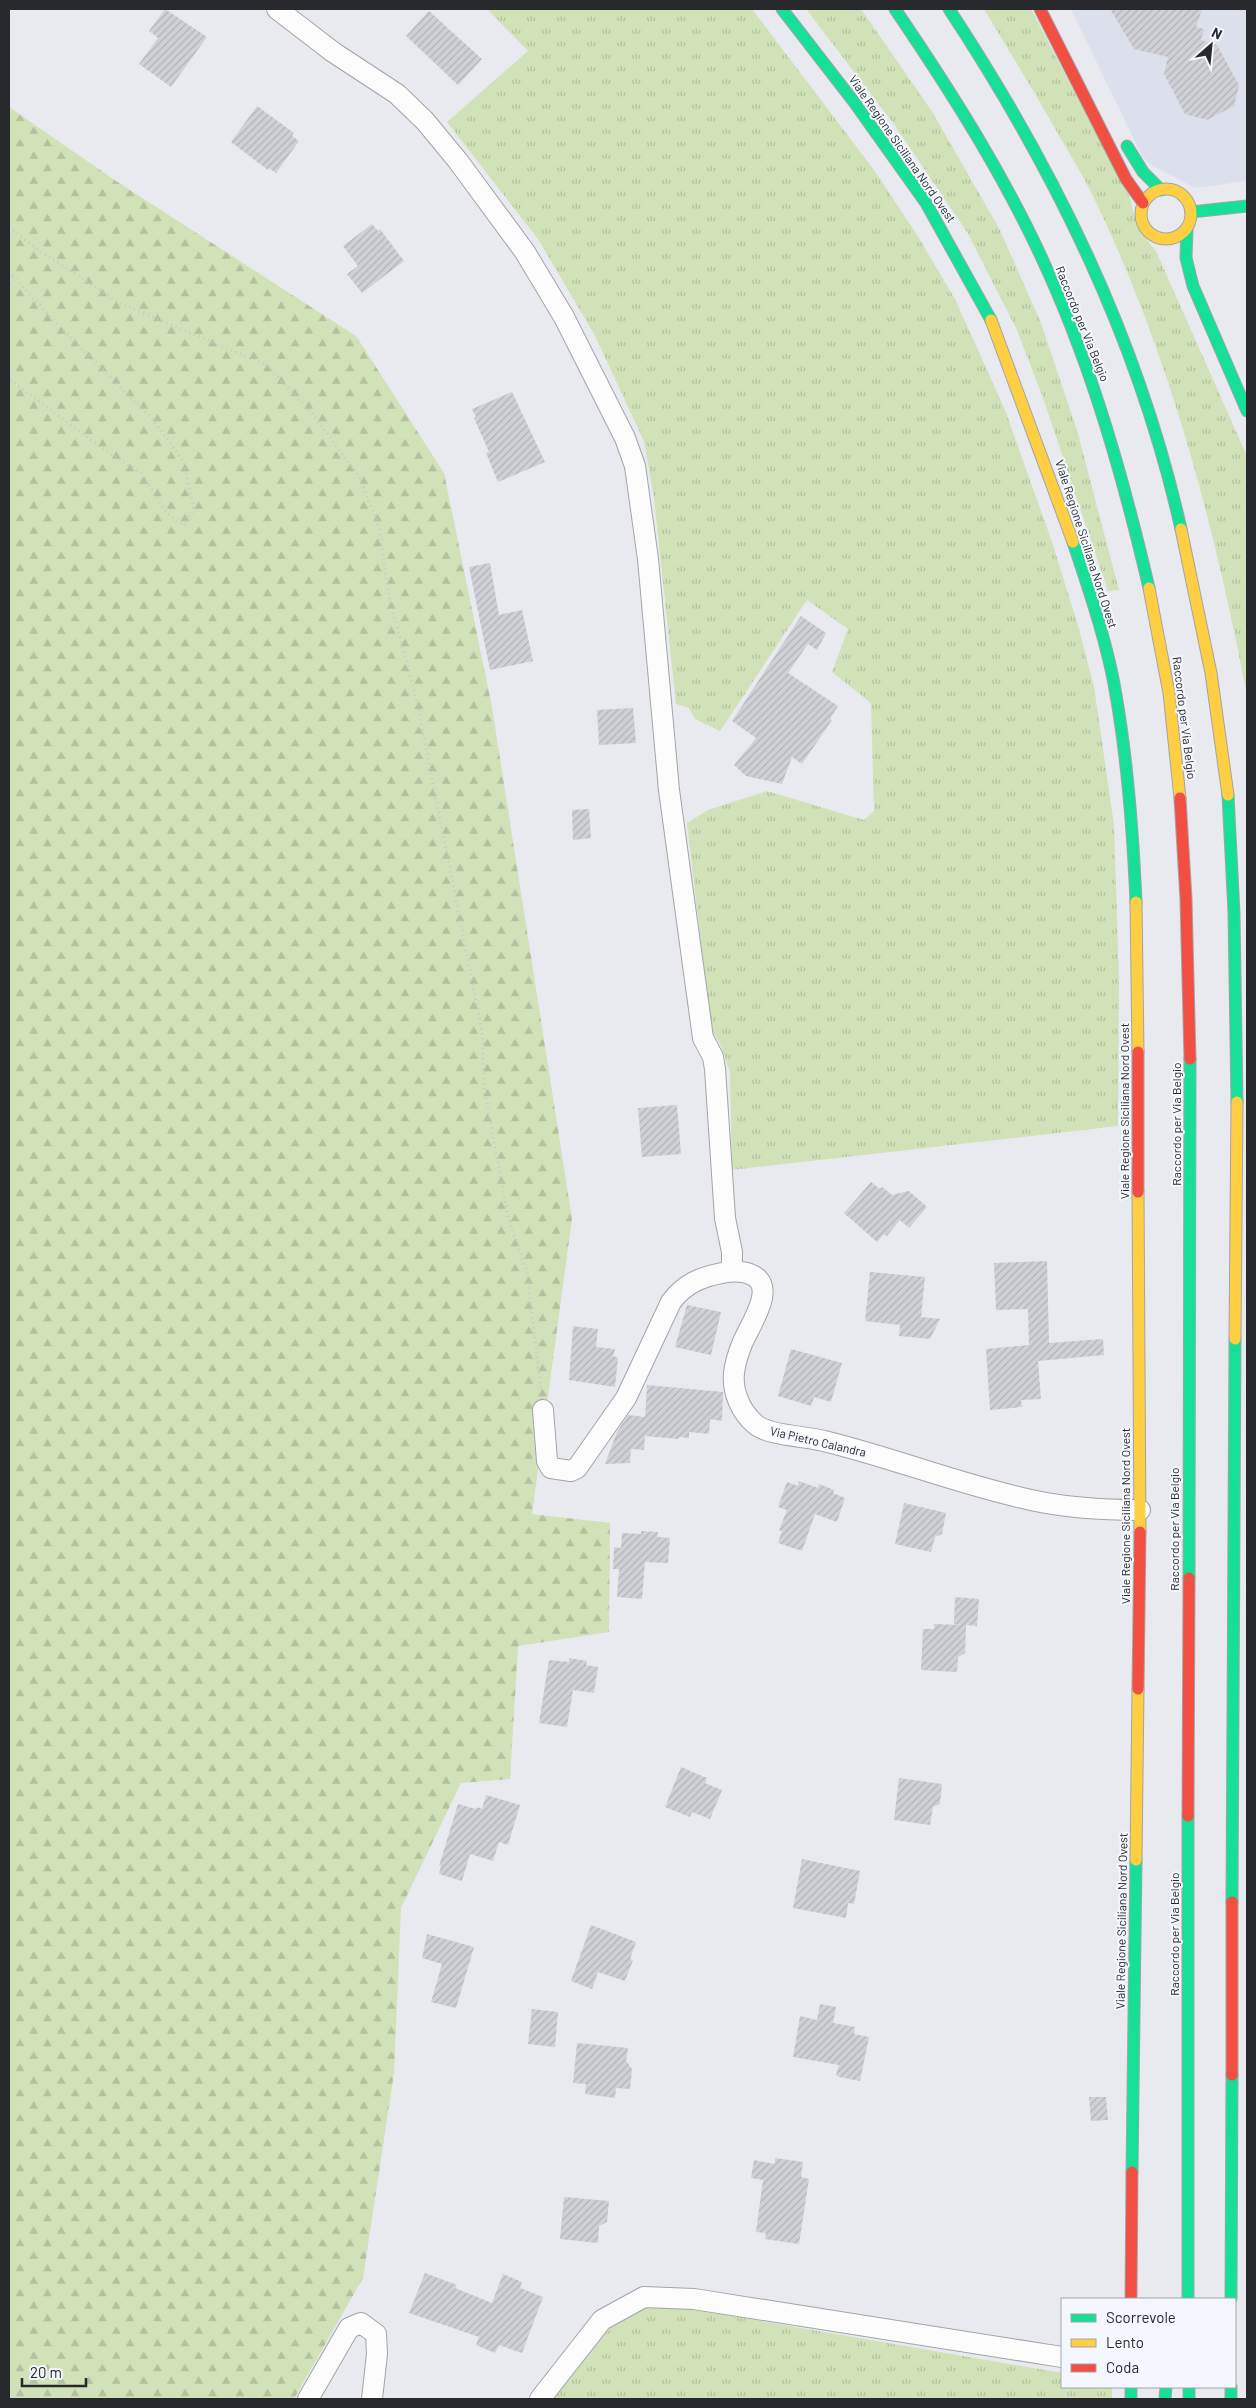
<svg xmlns="http://www.w3.org/2000/svg" width="1256" height="2408" font-family="Barlow,sans-serif">
<style>
.built{fill:#dce0ed}
.grass{fill:url(#grass-tufts)}
.forest{fill:url(#forest-firs)}
.building{fill:url(#building-hatch)}
.lines{fill:none;stroke-linecap:round;stroke-linejoin:round}
.street-casing{stroke:#a2a4a8;stroke-width:22}
.fast-casing{stroke:#a2a4a8;stroke-width:13}
.slow-casing{stroke:#a2a4a8;stroke-width:13}
.jam-casing{stroke:#a2a4a8;stroke-width:13}
.path{stroke:#c8c9cb;stroke-width:3;stroke-dasharray:1 4;stroke-linecap:butt}
.street{stroke:#fcfcfd;stroke-width:20}
.fast{stroke:#16e098;stroke-width:11}
.slow{stroke:#ffcf43;stroke-width:11}
.jam{stroke:#f24e42;stroke-width:11}
.labels{text-anchor:middle;stroke-width:4;stroke-linejoin:round;paint-order:stroke}
.street-label{font-size:12px;fill:#28292d;stroke:#f4f7fd}
</style>
<defs>
<pattern id="grass-tufts" width="24" height="20" patternUnits="userSpaceOnUse" patternTransform="scale(1.25)"><rect width="24" height="20" fill="#d1e1b8"/><path d="M3 7l-1-3M5 7V3M7 7l1-3M15 17l-1-3M17 17v-4M19 17l1-3" fill="none" stroke="#b3c19e"/></pattern>
<pattern id="forest-firs" width="22" height="20" patternUnits="userSpaceOnUse" patternTransform="scale(1.25)"><rect width="22" height="20" fill="#d1e1b8"/><path d="M5 1l3.5 6h-7zM16 11l3.5 6h-7z" fill="#b3c19e"/></pattern>
<pattern id="building-hatch" width="6" height="6" patternUnits="userSpaceOnUse" patternTransform="scale(1.25)"><rect width="6" height="6" fill="#cfd1d6"/><path d="M-1 1l2-2M0 6l6-6M5 7l2-2" fill="none" stroke="#b2b3b8"/></pattern>
</defs>
<rect width="100%" height="100%" fill="#e8eaf0"/>
<path class="built" d="M1071,9H1247V181L1195,188L1151,165L1142,156Z"/>
<path class="grass" d="M487,9H752L874,170L917,235L955,299L1005,410L1052,542L1079,629L1094,687L1114,825L1119,980L1118,1126L732,1170L730,1073L722,1048L711,1028L687,823L708,810L767,791L864,820L874,811L871,703L832,672L848,629L807,600L720,731L695,719L689,708L676,704L654,498L644,441L594,334L538,239L447,122L528,51Z
M806,9H861L933,113L1000,230L1041,323L1077,430L1119,590L1108,591L1042,395L1016,328L967,232L893,123Z
M984,9H1031L1131,200C1134,222 1142,235 1156,251L1247,456V696C1214,523 1169,351 1091,192C1082,174 1071,156 1061,139C1036,95 1010,52 984,9Z
M646,2308H686L1062,2373V2387H1112V2399H551L609,2329Z"/>
<path class="forest" d="M9,107L116,181L356,336L444,473L492,707L572,1219L532,1514L610,1523L609,1632L518,1646L510,1779L461,1783L401,1908L394,2073L363,2278L294,2399H9Z"/>
<path class="building" d="M165,9L207,37L171,87L139,64L158,38L149,31Z
M1110,9H1202L1196,27L1204,29L1201,40L1217,45L1239,85L1234,106L1207,120L1185,114L1164,74L1168,57L1134,49Z
M429,11L482,59L458,85L406,36Z
M257,106L294,133L292,136L299,141L276,173L269,168L268,170L231,142Z
M372,224L378,231L380,229L404,261L362,293L347,274L358,266L343,246Z
M512,392L545,462L498,482L486,453L489,452L474,418L476,417L472,409Z
M490,563L499,615L522,610L533,661L490,670L469,567Z
M801,616L826,633L817,650L808,644L788,673L838,706L830,719L832,720L802,764L792,757L782,784L746,776L734,765L756,738L732,721Z
M633,708L636,743L599,745L597,710Z
M589,809L591,838L573,840L572,810Z
M677,1105L681,1154L642,1157L638,1108Z
M871,1182L880,1189L882,1187L892,1195L909,1191L927,1207L909,1228L900,1220L887,1236L884,1234L877,1242L844,1213Z
M1047,1261L1049,1343L1103,1339L1104,1355L1038,1361L1041,1399L1021,1400L1022,1407L990,1410L986,1349L1029,1345L1028,1309L996,1310L994,1263Z
M870,1272L925,1277L921,1317L940,1319L930,1339L899,1336L900,1325L865,1321Z
M687,1305L721,1312L711,1355L675,1347Z
M573,1326L598,1329L596,1347L615,1349L613,1356L618,1358L615,1387L569,1380Z
M791,1349L842,1363L831,1402L814,1397L811,1406L778,1396Z
M647,1385L723,1392L722,1421L710,1419L709,1434L689,1432V1438L679,1437L678,1439L645,1436L644,1450L631,1449L630,1463L605,1464L617,1432L628,1415L645,1417Z
M799,1481L818,1488L819,1484L834,1490L833,1493L845,1498L837,1522L815,1514L802,1551L778,1543L782,1531L779,1530L787,1510L778,1507L787,1482L798,1486Z
M904,1503L946,1513L942,1534L935,1537L931,1552L895,1544Z
M641,1531L658,1532L657,1537L670,1538L668,1563L645,1562L642,1599L617,1597L619,1569H613L614,1547L621,1548L622,1533L641,1534Z
M955,1597L979,1599L977,1626L966,1625L965,1653L958,1657L957,1672L921,1670L923,1629H934V1624L962,1625L954,1624Z
M569,1658L587,1661L586,1665L598,1667L594,1693L573,1690L567,1727L539,1723L549,1660L569,1662Z
M681,1767L707,1778L705,1783L722,1790L710,1819L692,1812L690,1817L665,1807Z
M899,1778L942,1784L940,1804L933,1807L930,1825L894,1820Z
M486,1795L520,1805L508,1845L499,1842L493,1861L470,1854L462,1881L439,1874L441,1866H439L458,1804L476,1809L477,1807L482,1809Z
M802,1859L860,1871L854,1904L848,1903L846,1918L793,1908Z
M591,1925L636,1942L630,1959L633,1960L625,1981L598,1972L592,1989L571,1981Z
M427,1934L474,1947L456,2008L431,2002L442,1964L422,1958Z
M820,2004L836,2007L833,2023L855,2027L854,2034L869,2037L860,2081L839,2077L836,2075L839,2065L793,2057L800,2016L817,2020Z
M532,2009L558,2012L555,2047L528,2044Z
M577,2043L628,2048L626,2061L632,2069L630,2089L616,2088L615,2098L585,2094L586,2084L573,2083Z
M1089,2097H1106L1108,2120L1091,2121Z
M775,2158L803,2162L801,2177L809,2179L799,2244L765,2239L766,2233L756,2232L763,2180L751,2178L754,2160L775,2164Z
M564,2197L609,2201L607,2222L599,2226L598,2243L560,2239Z
M425,2273L457,2285L455,2288L492,2303L503,2274L522,2282L520,2288L543,2297L522,2353L499,2345L495,2353L476,2345L479,2337L409,2313Z"/>
<g class="lines">
<defs>
<path id="street" d="M277,9L333,52L397,94L425,121L458,161L525,252L564,317L625,438L635,466L648,559L669,790L703,1038L713,1057L715,1069L725,1218L732,1252V1271
M543,1410L547,1461L551,1468L571,1471L577,1468L626,1398L671,1302C684,1284 701,1277 722,1273C732,1271 742,1270 752,1275C778,1287 749,1326 742,1344C738,1354 735,1364 734,1373C732,1392 741,1412 755,1424C768,1436 806,1436 824,1441C894,1458 961,1485 1031,1500C1067,1508 1104,1510 1140,1510
M308,2399L349,2328L361,2323L376,2334L377,2354L372,2399
M540,2399L602,2320L644,2297L694,2299L1062,2357"/>
<path id="fast" d="M782,9L854,102L926,203L991,320
M895,9C952,93 1008,181 1049,274C1094,374 1124,481 1149,588
M949,9C1055,170 1139,341 1181,529
M1127,146L1143,172L1161,190
M1191,212L1247,206
M1187,229L1186,258L1193,286L1247,411
M1073,542C1089,590 1108,645 1116,695C1128,764 1133,833 1136,902
M1228,795L1234,913L1237,1102
M1189,1578L1190,1059
M1232,1902L1235,1339
M1132,2172L1136,1860
M1188,2299V1816
M1231,2299L1232,2075
M1131,2387V2399
M1189,2387V2399
M1231,2387V2399
M1165,2399L1166,2387"/>
<path id="slow" d="M1141 214a25 25 0 1 1 50 0a25 25 0 1 1-50 0Z
M991,320L1073,542
M1181,529L1211,673L1228,795
M1149,588L1169,693L1180,798
M1136,902L1138,1052
M1138,1192L1140,1532
M1235,1339L1237,1102
M1136,1860L1138,1689"/>
<path id="jam" d="M1040,9L1126,179L1143,203
M1180,798L1186,899L1190,1059
M1138,1052V1192
M1138,1689L1140,1532
M1188,1816L1189,1578
M1232,2075V1902
M1131,2299L1132,2172"/>
</defs>
<use href="#street" class="street-casing"/>
<use href="#fast" class="fast-casing"/>
<use href="#slow" class="slow-casing"/>
<use href="#jam" class="jam-casing"/>
<path class="path" d="M9,227L37,249L120,303L266,365L312,413L359,477L380,529L388,593L415,693L482,1031L484,1087L508,1217L527,1272L541,1391
M9,272L59,326L154,421L184,463L194,509L184,526L165,511L141,473L102,448L9,379"/>
<use href="#street" class="street"/>
<use href="#fast" class="fast"/>
<use href="#slow" class="slow"/>
<use href="#jam" class="jam"/>
</g>
<g class="labels">
<g class="street-label">
<text transform="translate(902 149) rotate(55)" y="4">Viale Regione Siciliana Nord Ovest</text>
<text transform="translate(1082 324) rotate(68)" y="4">Raccordo per Via Belgio</text>
<text transform="translate(1086 544) rotate(72)" y="4">Viale Regione Siciliana Nord Ovest</text>
<text transform="translate(1184 718) rotate(83)" y="4">Raccordo per Via Belgio</text>
<text transform="translate(1125 1111) rotate(-90)" y="4">Viale Regione Siciliana Nord Ovest</text>
<text transform="translate(1177 1124) rotate(-90)" y="4">Raccordo per Via Belgio</text>
<text transform="translate(818 1442) rotate(13)" y="4">Via Pietro Calandra</text>
<text transform="translate(1126 1516) rotate(-90)" y="4">Viale Regione Siciliana Nord Ovest</text>
<text transform="translate(1175 1529) rotate(-90)" y="4">Raccordo per Via Belgio</text>
<text transform="translate(1122 1921) rotate(-89)" y="4">Viale Regione Siciliana Nord Ovest</text>
<text transform="translate(1175 1934) rotate(-90)" y="4">Raccordo per Via Belgio</text>
</g>
</g>
<rect width="1256" height="2408" fill="none" stroke="#28292d" stroke-width="20"/>
<rect x="1061" y="2298" width="175" height="90" fill="#f4f7fd" stroke="#a2a5aa"/>
<rect x="1071" y="2314" width="25" height="8" fill="#16e098" stroke="#a2a5aa"/>
<text x="1106" y="2323" font-size="15" fill="#28292d">Scorrevole</text>
<rect x="1071" y="2339" width="25" height="8" fill="#ffcf43" stroke="#a2a5aa"/>
<text x="1106" y="2348" font-size="15" fill="#28292d">Lento</text>
<rect x="1071" y="2364" width="25" height="8" fill="#f24e42" stroke="#a2a5aa"/>
<text x="1106" y="2373" font-size="15" fill="#28292d">Coda</text>
<g transform="translate(1211 45) rotate(27)" stroke="#f4f7fd" stroke-width="4" paint-order="stroke">
<path d="M0-4L9 19L0 12L-9 19Z" fill="#28292d"/>
<text y="-8" font-size="14" font-weight="bold" text-anchor="middle" fill="#28292d">N</text>
</g>
<path d="M22 2378v8h64v-8" fill="none" stroke="#28292d" stroke-width="2.5"/>
<text x="30" y="2378" font-size="15" fill="#28292d" stroke="#f4f7fd" stroke-width="4" paint-order="stroke">20 m</text>
</svg>
